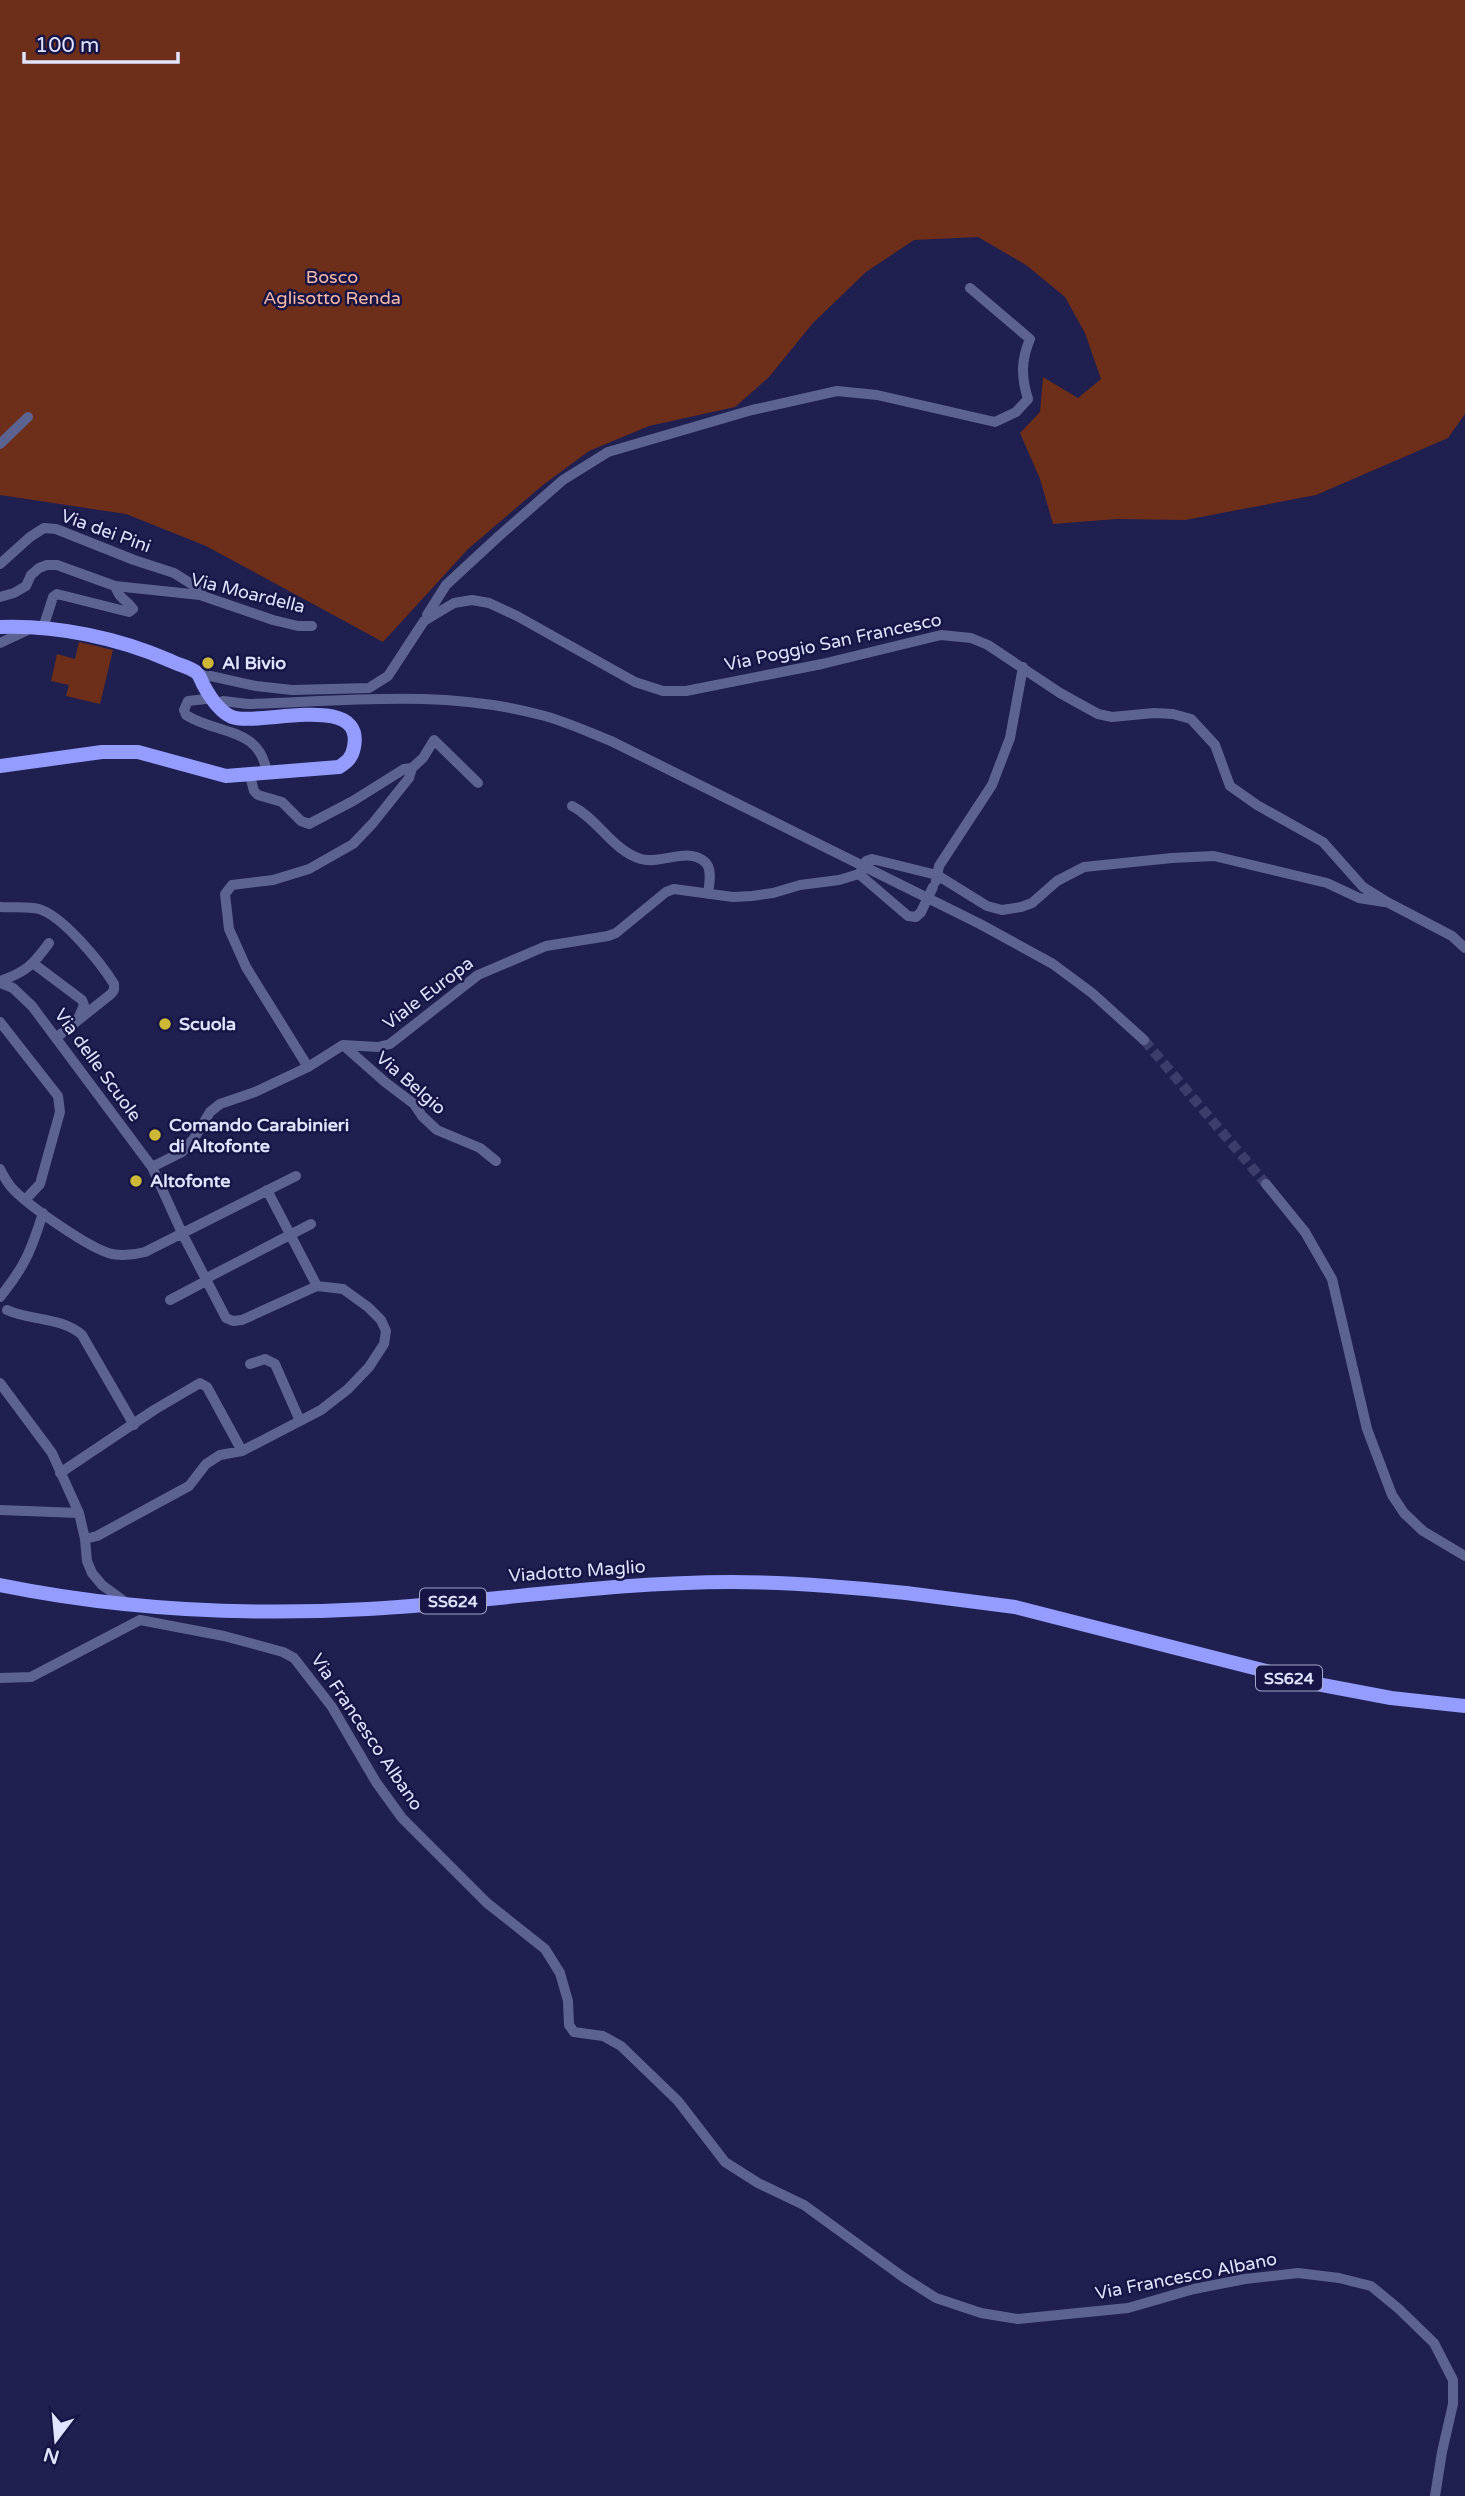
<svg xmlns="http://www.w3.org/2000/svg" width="1465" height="2496" font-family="'Varela Round',sans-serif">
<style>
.green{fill:#6d2e1a}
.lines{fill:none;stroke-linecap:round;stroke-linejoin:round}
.minor-tunnel{stroke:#3c3d6a;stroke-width:10;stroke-dasharray:10 5;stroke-linecap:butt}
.minor{stroke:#5d6391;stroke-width:10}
.major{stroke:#949dfd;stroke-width:14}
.minor-bridge{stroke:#5d6391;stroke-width:10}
.major-bridge{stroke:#949dfd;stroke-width:14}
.poi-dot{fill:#d0b837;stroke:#161545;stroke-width:2.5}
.labels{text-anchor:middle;stroke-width:5;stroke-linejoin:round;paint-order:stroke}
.shield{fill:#161545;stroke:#a4a7c7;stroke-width:2}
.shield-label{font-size:16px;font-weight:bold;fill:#e1e5ff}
.park-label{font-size:18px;fill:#fbbaa6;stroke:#161545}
.street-label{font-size:18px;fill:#e1e5ff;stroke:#161545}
.poi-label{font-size:18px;font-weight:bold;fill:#e1e5ff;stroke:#161545;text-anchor:start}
</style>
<rect width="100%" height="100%" fill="#1f1f50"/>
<path class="green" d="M0,0H1465V414L1448,438L1316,495L1185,520L1117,519L1053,524L1040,479L1020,433L1040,412L1043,377L1078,398L1101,379L1085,333L1065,297L1026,265L978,237L914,240L866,272L813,323L769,377L735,407L649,426L589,451L543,485L468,549L383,642L206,546L126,514L0,495Z
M79,642L113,650L100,704L66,696L69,685L51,681L57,654L75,659Z"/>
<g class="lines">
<path class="minor-tunnel" d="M1144,1040L1266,1184"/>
<path class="minor" d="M0,444L28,417
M0,564L30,537L44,528L56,529L134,560L174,573L201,590L200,595
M0,597L14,593L26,586L31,575L39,568L47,565H57L115,586L200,595L273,620L298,626H312
M427,615L446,585L499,536L563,480L608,452L752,410L837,391L877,395L995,422L1016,412L1028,399C1021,377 1021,360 1030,339L970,288
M43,628L53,597L57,594L129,612L133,609C126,598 121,602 115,586
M0,643L32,628
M197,673L256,686L292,690L369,688L388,676L424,621L454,603L472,600L489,603L517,616L635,682L663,691H686L822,664L941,635L971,638L988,645L1060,693L1098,714L1112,717L1154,713L1173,714L1191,719L1215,745L1230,786L1257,805L1323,842L1363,887L1387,902L1452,936L1465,948
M206,699L188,701L184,710L186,715C217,735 261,726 267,774
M223,701L248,704C345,701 445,689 541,715C565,721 588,732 611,741L980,924L1053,964L1092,993L1144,1040
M250,776L254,791L258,795L282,802L301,821L309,824L353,801L404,769L412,768
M572,806C598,819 613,851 641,859C660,865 688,846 705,862C713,869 709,885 708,894
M859,874L908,916L916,917L921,912
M936,881L939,866L992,785L1010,738L1023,667
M0,907C13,908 27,906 39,909C63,916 101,963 114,984V990L111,994L57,1037
M34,964L82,1000L84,1005L78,1019
M0,981C26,972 33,965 49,943
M0,983L13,988L32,1006L152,1167L182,1233L226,1318L233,1321L242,1320L317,1286L343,1289L368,1307L381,1320L386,1331L384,1344L369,1367L348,1389L321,1410L242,1451L220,1455L206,1464L189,1486L97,1536L85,1539
M0,1022L58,1096L60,1112L40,1184L25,1200
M343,1045L385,1082L414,1104L422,1116L437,1130L480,1148L496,1161
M308,1067L246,967L229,929L225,894L232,885L273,880L309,869L353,844L373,823L409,778L412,768L423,758L434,740L478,783
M152,1167L182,1152L195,1137L210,1112L220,1104L255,1092L308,1067L343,1045L378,1047L390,1044L478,975L546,946L608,936L616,933L666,892L674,889L733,897L752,896L773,893L800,885L839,880L859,874L866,861L872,859L937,875L987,906L1002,910L1021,907L1032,903L1057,881L1084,867L1172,858L1214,856L1327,883L1359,898L1384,902
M0,1169C3,1175 7,1182 11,1187C27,1205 90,1249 112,1254C123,1256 134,1255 145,1252L296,1176
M1266,1184L1305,1232L1332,1279L1367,1429L1392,1495L1404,1513L1423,1531L1465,1556
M267,1190L317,1286
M205,1279L311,1224
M0,1297C25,1266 31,1251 43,1213
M170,1300L206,1281
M7,1310C31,1321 62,1317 82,1335L134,1425
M250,1364L265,1359L275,1364L300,1421
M0,1383L52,1453L79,1513L85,1539L87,1561L92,1573L102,1585L128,1604
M60,1473L154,1410L200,1383L207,1387L242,1451
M0,1510L79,1513
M140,1620L224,1636L283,1652L294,1658L332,1707L376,1782L402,1818L487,1903L545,1949L560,1973L568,2001L569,2025L574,2032L603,2036L621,2046L678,2101L725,2162L758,2183L804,2205L903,2277L936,2298L981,2313L1018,2319L1128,2308L1194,2289L1245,2279L1298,2273L1339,2278L1371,2286L1399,2309L1434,2343L1453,2380V2404L1442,2452L1435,2496
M0,1678L31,1677L140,1620"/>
<path class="major" d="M0,627C57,625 119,638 171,661C179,665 189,667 196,672C200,675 201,681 204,686C210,697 220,712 232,717C258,727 365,691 354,747C352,758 347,762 339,767L226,776L138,752H102L0,766
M906,1593L1015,1607L1317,1684L1391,1698L1465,1706"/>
<path class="minor-bridge" d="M921,912L933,887"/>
<path class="major-bridge" d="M0,1585C123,1610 243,1616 368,1609C490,1602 610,1582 732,1582C791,1582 848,1587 906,1593"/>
</g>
<g class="poi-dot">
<circle cx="208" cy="663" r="7"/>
<circle cx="165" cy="1024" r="7"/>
<circle cx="155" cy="1135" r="7"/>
<circle cx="136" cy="1181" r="7"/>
</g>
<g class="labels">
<g class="shield">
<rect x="420" y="1588.5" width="66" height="25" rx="5"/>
<rect x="1256" y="1665.5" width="66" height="25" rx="5"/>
</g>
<g class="shield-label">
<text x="453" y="1607">SS624</text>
<text x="1289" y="1684">SS624</text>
</g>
<g class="park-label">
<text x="332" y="283">Bosco<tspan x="332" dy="21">Aglisotto Renda</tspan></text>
</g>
<g class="street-label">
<text transform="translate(106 531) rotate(20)" y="6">Via dei Pini</text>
<text transform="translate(248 593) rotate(14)" y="6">Via Moardella</text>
<text transform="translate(833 642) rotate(-12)" y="6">Via Poggio San Francesco</text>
<text transform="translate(428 993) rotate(-37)" y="6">Viale Europa</text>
<text transform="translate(98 1065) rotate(54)" y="6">Via delle Scuole</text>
<text transform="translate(411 1083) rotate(41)" y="6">Via Belgio</text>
<text transform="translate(577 1571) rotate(-4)" y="6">Viadotto Maglio</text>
<text transform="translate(367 1732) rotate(56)" y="6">Via Francesco Albano</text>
<text transform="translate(1186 2276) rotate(-11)" y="6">Via Francesco Albano</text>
</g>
<g class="poi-label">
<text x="222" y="669">Al Bivio</text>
<text x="179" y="1030">Scuola</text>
<text x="169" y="1131">Comando Carabinieri<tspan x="169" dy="21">di Altofonte</tspan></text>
<text x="150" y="1187">Altofonte</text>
</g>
</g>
<g transform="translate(56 2440) rotate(196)" stroke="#161545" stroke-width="5" paint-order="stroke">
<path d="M0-5L12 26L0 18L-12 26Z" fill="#e1e5ff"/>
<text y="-10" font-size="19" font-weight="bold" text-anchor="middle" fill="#e1e5ff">N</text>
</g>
<path d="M24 52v10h154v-10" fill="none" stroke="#e1e5ff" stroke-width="3.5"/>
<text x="35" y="52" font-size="21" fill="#e1e5ff" stroke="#161545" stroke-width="5" paint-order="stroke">100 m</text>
</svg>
